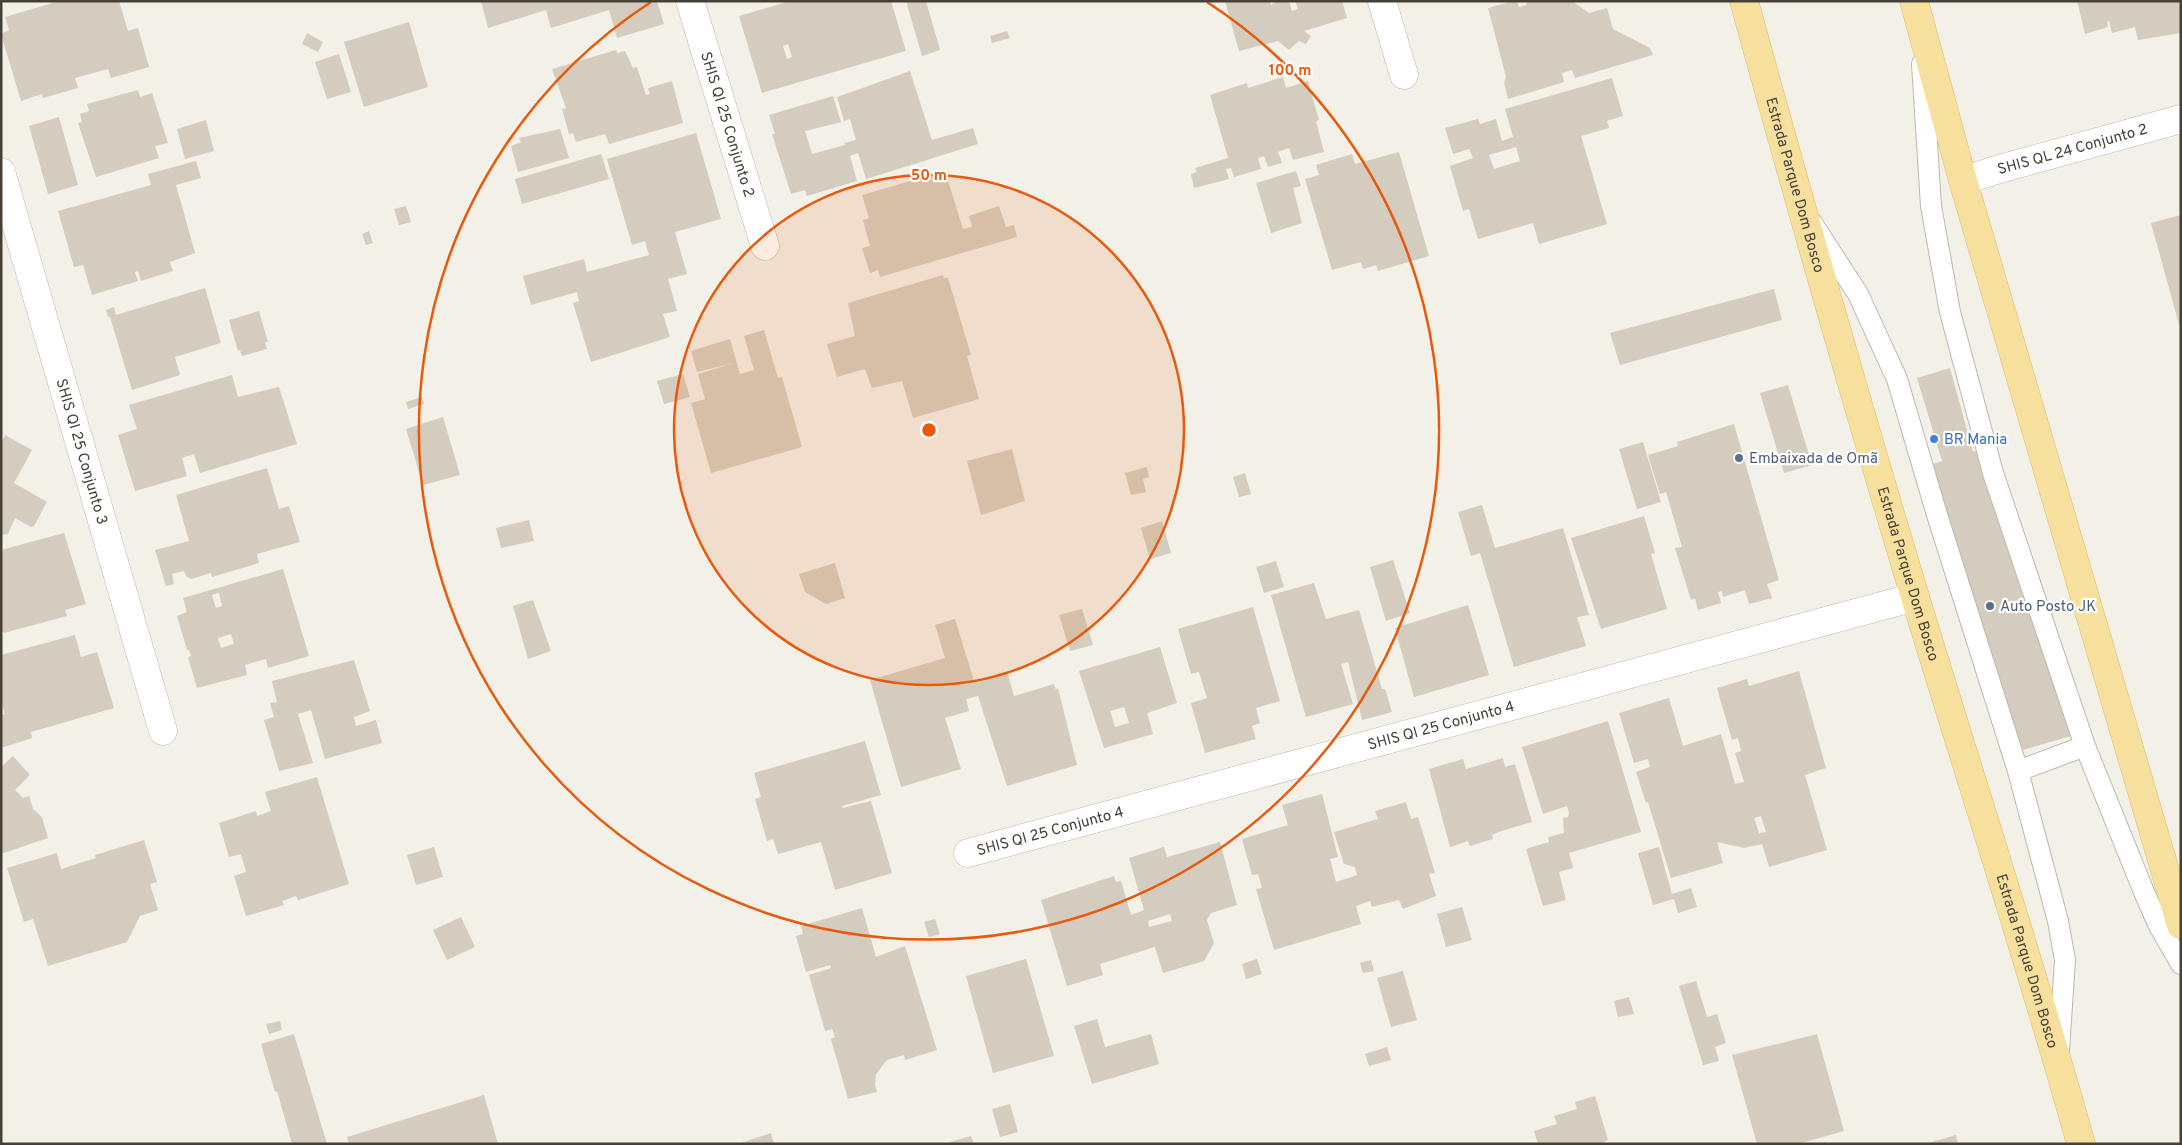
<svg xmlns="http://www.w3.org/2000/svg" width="2182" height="1145" font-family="Overpass,sans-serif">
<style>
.building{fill:#d4ccbe;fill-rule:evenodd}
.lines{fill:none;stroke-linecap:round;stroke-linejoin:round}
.lane-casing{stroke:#beb8ab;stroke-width:22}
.street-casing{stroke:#beb8ab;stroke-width:29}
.primary-casing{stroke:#dcbd6d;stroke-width:29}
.lane{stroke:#fff;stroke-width:20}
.street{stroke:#fff;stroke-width:28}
.primary{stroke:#f7e09d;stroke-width:28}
.ring{fill:none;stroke:#e8590c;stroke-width:2.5}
.shop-dot{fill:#3f7fe0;stroke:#fff;stroke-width:2}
.service-dot{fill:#5c6f8a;stroke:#fff;stroke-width:2}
.labels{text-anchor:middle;stroke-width:4.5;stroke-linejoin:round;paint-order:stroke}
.street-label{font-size:15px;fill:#464037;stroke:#fff}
.shop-label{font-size:15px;fill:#366cbe;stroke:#fff;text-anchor:start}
.service-label{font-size:15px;fill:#4e5e75;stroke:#fff;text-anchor:start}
.centre{fill:#e8590c;stroke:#fff;stroke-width:2.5}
.ring-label{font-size:15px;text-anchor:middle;font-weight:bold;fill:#e8590c;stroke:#fff;stroke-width:4.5;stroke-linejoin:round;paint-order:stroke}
</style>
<rect width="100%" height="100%" fill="#f3f0e8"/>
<path class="building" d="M59,1H119L128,31L138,28L149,67L111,78L108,69L75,78L78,88L43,98L42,94L21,101L1,34L9,30L5,17Z
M481,1H657L664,24L617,38L609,10L551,28L546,10L488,28Z
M790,1H891L906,51L762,93L739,16ZM788,44L792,57L787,59L783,46Z
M906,1H926L940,50L922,56Z
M1225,1H1270L1271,5L1278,1H1289L1292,11L1298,9L1295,1H1342L1347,18L1304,31L1311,36L1306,44L1299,41L1289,50L1278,41L1239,51Z
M1514,1H1517L1519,7L1526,5L1528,1H1572L1589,13L1607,8L1613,29L1650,48L1653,55L1575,78L1572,70L1562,73L1564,82L1508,99L1504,83L1506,77L1488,8Z
M2077,1H2181V33L2138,40L2135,27L2112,33L2109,21L2107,22L2108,27L2085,34Z
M409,22L428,87L364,107L344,42Z
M1007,31L1010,38L992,43L990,36Z
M307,33L323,42L318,52L302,44Z
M616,50L617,53L625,51L633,68L637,67L646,95L650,94L648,88L672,81L683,123L609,144L605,134L576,142L573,133L569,134L562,109L566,108L552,69Z
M339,54L351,92L327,99L315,62Z
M910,71L932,140L973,128L978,144L866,179L858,153L850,156L857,181L807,196L805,190L791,194L772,134H775L769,115L833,96L841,122L805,131L812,154L845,145L844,143L856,140L850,119L844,121L837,97Z
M1283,77L1286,88L1308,81L1319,120L1316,121L1324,152L1293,160L1289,148L1278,152L1282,163L1268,167L1264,156L1258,158L1261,169L1234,177L1231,168L1226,169L1229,179L1194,188L1191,174L1197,172L1195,168L1228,158L1210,95L1247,83L1248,88Z
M1612,78L1623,116L1607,121L1609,128L1581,136L1607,224L1539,244L1533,223L1478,239L1469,209L1463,211L1450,166L1473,158L1469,149L1453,154L1445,128L1478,119L1480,124L1496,119L1502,141L1513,137L1505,109ZM1516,147L1520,161L1494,169L1489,155Z
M138,90L140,97L152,93L168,143L155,146L159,158L96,177L78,123L82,122L80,114L89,111L87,104Z
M59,117L78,185L48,194L29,126Z
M206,120L214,151L185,159L177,129Z
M560,129L569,158L518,172L511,146L521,142L519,138Z
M696,133L721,219L675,232L687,274L668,279L677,311L663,314L670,337L591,362L573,303L579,301L577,292L531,305L523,276L584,259L587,272L649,255L645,241L632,245L607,159Z
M1399,152L1429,256L1378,271L1376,265L1363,269L1361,262L1332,270L1305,179L1319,175L1316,165L1352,154L1355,164Z
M601,154L609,179L522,204L515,179Z
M196,161L201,178L176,185L195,253L170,262L173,271L141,281L138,271L135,272L138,281L92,295L83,265L74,267L58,211L151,185L148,174Z
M945,171L963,229L972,227L969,216L999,206L1006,227L1014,225L1017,237L880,277L878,270L870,273L862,248L870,246L863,220L869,218L862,195Z
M1296,171L1301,186L1293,188L1302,223L1271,233L1256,183Z
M406,206L411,222L399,225L394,209Z
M2181,215V328H2180L2151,223Z
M369,231L373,243L366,245L362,234Z
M943,275L944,278H948L971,355L967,356L979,399L913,418L902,381L872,388L865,369L837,377L827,344L855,336L848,303Z
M205,288L221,343L175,357L180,375L132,390L110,317H108L106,310L114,307L116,315Z
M1774,289L1782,320L1620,365L1610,333Z
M259,311L268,342H265L267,349L242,356L240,350L238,351L229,320Z
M764,330L778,378L782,377L802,447L711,473L691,403L705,399L698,374L734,363L697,372L691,351L730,339L740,374L754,370L744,336Z
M1950,368L1973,452L1989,447L2078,734L2016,752L1928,466L1942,461L1917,378Z
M683,374L690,397L664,404L657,381Z
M232,375L238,397L279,387L297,444L200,473L194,454L182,458L187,476L135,491L118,435L137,429L129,405Z
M1788,385L1812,465L1784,473L1760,393Z
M422,397L424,404L408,409L406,402Z
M443,417L460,475L423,485L406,429Z
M1734,424L1779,580L1767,584L1772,598L1749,604L1745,590L1723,597L1722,591L1718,592L1721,603L1698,610L1695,598L1691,600L1675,548L1682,547L1666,492L1660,494L1648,455L1678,446L1677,442Z
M5,435L32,450L14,483L47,502L34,526L31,527L15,518L8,534L1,535V443Z
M1643,442L1661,502L1637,509L1619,449Z
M1012,449L1025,501L981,515L967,461Z
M1147,467L1149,477L1143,479L1146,492L1131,495L1125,473Z
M267,468L279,509L289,506L300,542L257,554L259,563L212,577L211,573L191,579L186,576L184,571L172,574L174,584L166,586L155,550L189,541L176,495Z
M1245,473L1251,494L1239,497L1233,477Z
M1482,505L1495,548L1563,528L1589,615L1577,617L1586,646L1514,667L1480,553L1471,556L1458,512Z
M1644,516L1655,553L1651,554L1667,609L1601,629L1571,538Z
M529,520L534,541L501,548L496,528Z
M1162,521L1171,553L1150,559L1141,528Z
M64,533L86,604L65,610L67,616L4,633L1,629V550Z
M1393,560L1410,613L1386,621L1370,567Z
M1276,561L1284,587L1264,593L1256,567Z
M835,563L845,598L826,604L805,592L799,574Z
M283,569L309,656L268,668L266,659L245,665L247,675L197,688L188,657L191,656L189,650H187L177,616L187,612L183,598ZM219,593L222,606L216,608L212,595ZM231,634L234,644L221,648L218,638Z
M1314,583L1326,619L1359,610L1382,689H1385L1392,712L1362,720L1348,662L1341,664L1353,704L1306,717L1271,595Z
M533,600L551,651L528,659L513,606Z
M1468,605L1489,675L1414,697L1395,628Z
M1253,607L1280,701L1256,708L1260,723L1252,726L1256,739L1205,753L1191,703L1207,698L1199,672L1191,674L1178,629Z
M1082,609L1093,645L1070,651L1059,615Z
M955,619L974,681L1007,671L1014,696L1054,684L1056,690L1058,688L1077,765L1007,786L978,696L966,699L969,711L945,718L961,769L901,787L870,680L945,658L935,625Z
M75,635L81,657L97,652L114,708L31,732L32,738L1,748V715L5,714L1,701V655Z
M1160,647L1177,703L1147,713L1153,734L1104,748L1079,671ZM1124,707L1129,723L1115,727L1110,711Z
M354,660L370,711L354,717L356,726L376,720L382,743L325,759L311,710L298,714L313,763L279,771L264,720L274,717L270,703L277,702L272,681Z
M1799,671L1826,768L1805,775L1827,850L1769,867L1762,844L1744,848L1717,842L1723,863L1671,878L1648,802L1646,803L1636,772L1650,767L1648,759L1634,763L1619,713L1669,698L1683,746L1721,734L1735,784L1744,782L1735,753L1741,751L1738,738L1732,740L1717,688L1747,679L1749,686ZM1761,816L1766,832L1759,833L1754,818Z
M1608,721L1641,832L1569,853L1573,868L1559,872L1566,900L1543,906L1526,849L1549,842L1548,837L1564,833L1563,818L1568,817L1569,813L1567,806L1543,814L1522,747Z
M865,741L881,795L842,806L843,808L871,801L892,873L835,890L821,842L778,854L773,839L767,841L755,799L761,797L754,773Z
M13,756L30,775L15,790L23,798L29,796L33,809L42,817L48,838L1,854V767Z
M1503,758L1505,767L1515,764L1532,822L1501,831L1492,835L1493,839L1470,846L1468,841L1450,847L1429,769L1463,759L1466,769Z
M317,777L349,884L298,900L296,896L282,901L284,905L246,916L234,876L246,872L241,854L229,857L219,823L256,811L257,816L271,811L265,792Z
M1322,794L1338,857L1330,859L1336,882L1357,875L1355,867L1344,864L1334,832L1378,819L1375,811L1406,802L1411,819L1418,817L1435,873L1429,874L1436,896L1403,909L1399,900L1372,907L1370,901L1356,906L1361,924L1274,950L1256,889L1262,888L1258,874L1252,875L1242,839L1288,825L1282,805Z
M144,840L157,882L150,884L158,910L140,916L127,942L48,966L33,919L24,922L7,868L57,853L61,869L96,858L95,855Z
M1220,842L1237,905L1211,913L1207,920L1214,943L1204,961L1163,973L1155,947L1100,964L1103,975L1067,986L1041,900L1114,876L1116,882L1121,881L1131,915L1144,910L1129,858L1164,847L1167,857ZM1170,914L1172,921L1149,927L1148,921Z
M434,847L443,877L416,885L407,855Z
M1659,847L1672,894L1691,888L1697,907L1678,913L1674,899L1653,905L1638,853Z
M1462,907L1472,940L1446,947L1437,914Z
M862,908L876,957L905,946L937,1050L905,1060L904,1055L887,1060L876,1074L875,1085L877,1092L848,1099L831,1039L835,1037L832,1029L825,1031L809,975L831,968L830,965L806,972L796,936L803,934L801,926Z
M461,917L475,947L447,960L433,930Z
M935,919L940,934L929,937L924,922Z
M1026,959L1054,1056L993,1073L966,976Z
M1257,959L1262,974L1246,979L1242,964Z
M1371,960L1374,971L1363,973L1360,963Z
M1403,971L1417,1020L1391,1027L1377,978Z
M1696,981L1707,1017L1717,1014L1726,1043L1715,1047L1719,1061L1703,1065L1679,986Z
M1629,997L1634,1014L1618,1017L1614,1001Z
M1097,1019L1105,1047L1151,1034L1159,1064L1092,1084L1074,1026Z
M280,1021L282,1030L269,1034L266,1024Z
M294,1034L327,1144H292L277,1091L275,1092L261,1044Z
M1817,1034L1844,1131L1798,1144H1757L1732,1055Z
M1387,1047L1391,1060L1369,1066L1365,1054Z
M484,1095L498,1144H349L347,1137Z
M1595,1096L1608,1140L1599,1144H1538L1534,1131L1557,1124L1554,1116L1577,1109L1575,1102Z
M1010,1104L1018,1132L1000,1137L992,1109Z
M771,1133L774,1144H741V1143Z
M1956,1135L1958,1144H1928V1143Z
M971,1136L974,1144H948L947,1143Z"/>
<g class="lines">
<defs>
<path id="lane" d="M1922,64L1931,206L1950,312L1993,473L2085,746L2144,892L2159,926L2181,964
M1812,223L1858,294L1897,379L1938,518L2018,771L2058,921L2065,960L2059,1050
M2018,771L2085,746"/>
<g id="street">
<path id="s1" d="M690,1L765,246"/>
<path d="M1382,1L1404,75"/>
<path id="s2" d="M1,172L163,731"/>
<path id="s3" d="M1963,181L1996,170L2181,119"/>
<path id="s4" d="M968,853L1915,597"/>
</g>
<g id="primary">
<path id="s5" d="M1744,1C1799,201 1856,401 1916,600C1971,781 2030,961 2081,1144"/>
<path d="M1914,1L1963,181L2181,925"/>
</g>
</defs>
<use href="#lane" class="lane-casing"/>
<use href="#street" class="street-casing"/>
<use href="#primary" class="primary-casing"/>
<use href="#lane" class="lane"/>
<use href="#street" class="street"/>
<use href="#primary" class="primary"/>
</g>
<circle cx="929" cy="430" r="255" fill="#e8590c" fill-opacity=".12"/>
<g class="ring">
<circle cx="929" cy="430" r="255"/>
<path d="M1207 2A510 510 0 1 1 651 2"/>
</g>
<circle class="shop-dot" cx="1934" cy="439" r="5"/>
<g class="service-dot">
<circle cx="1739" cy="458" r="5"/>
<circle cx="1990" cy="606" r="5"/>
</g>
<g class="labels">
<g class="street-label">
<text dy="5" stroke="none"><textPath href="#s1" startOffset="129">SHIS QI 25 Conjunto 2</textPath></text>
<text dy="5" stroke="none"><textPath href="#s3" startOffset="114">SHIS QL 24 Conjunto 2</textPath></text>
<text dy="5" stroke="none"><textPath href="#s5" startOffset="191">Estrada Parque Dom Bosco</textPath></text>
<text dy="5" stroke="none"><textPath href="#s2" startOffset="291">SHIS QI 25 Conjunto 3</textPath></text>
<text dy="5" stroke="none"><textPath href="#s5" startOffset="596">Estrada Parque Dom Bosco</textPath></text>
<text dy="5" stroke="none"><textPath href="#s4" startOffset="490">SHIS QI 25 Conjunto 4</textPath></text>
<text dy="5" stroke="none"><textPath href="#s4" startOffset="85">SHIS QI 25 Conjunto 4</textPath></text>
<text dy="5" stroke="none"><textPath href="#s5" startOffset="1001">Estrada Parque Dom Bosco</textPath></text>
</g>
<g class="shop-label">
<text x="1944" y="444">BR Mania</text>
</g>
<g class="service-label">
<text x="1749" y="463">Embaixada de Omã</text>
<text x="2000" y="611">Auto Posto JK</text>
</g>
</g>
<circle cx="929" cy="430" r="8" class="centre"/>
<g class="ring-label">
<text x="1290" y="75">100 m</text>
<text x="929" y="180">50 m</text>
</g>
<rect width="2182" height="1145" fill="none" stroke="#464037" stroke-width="5"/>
</svg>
